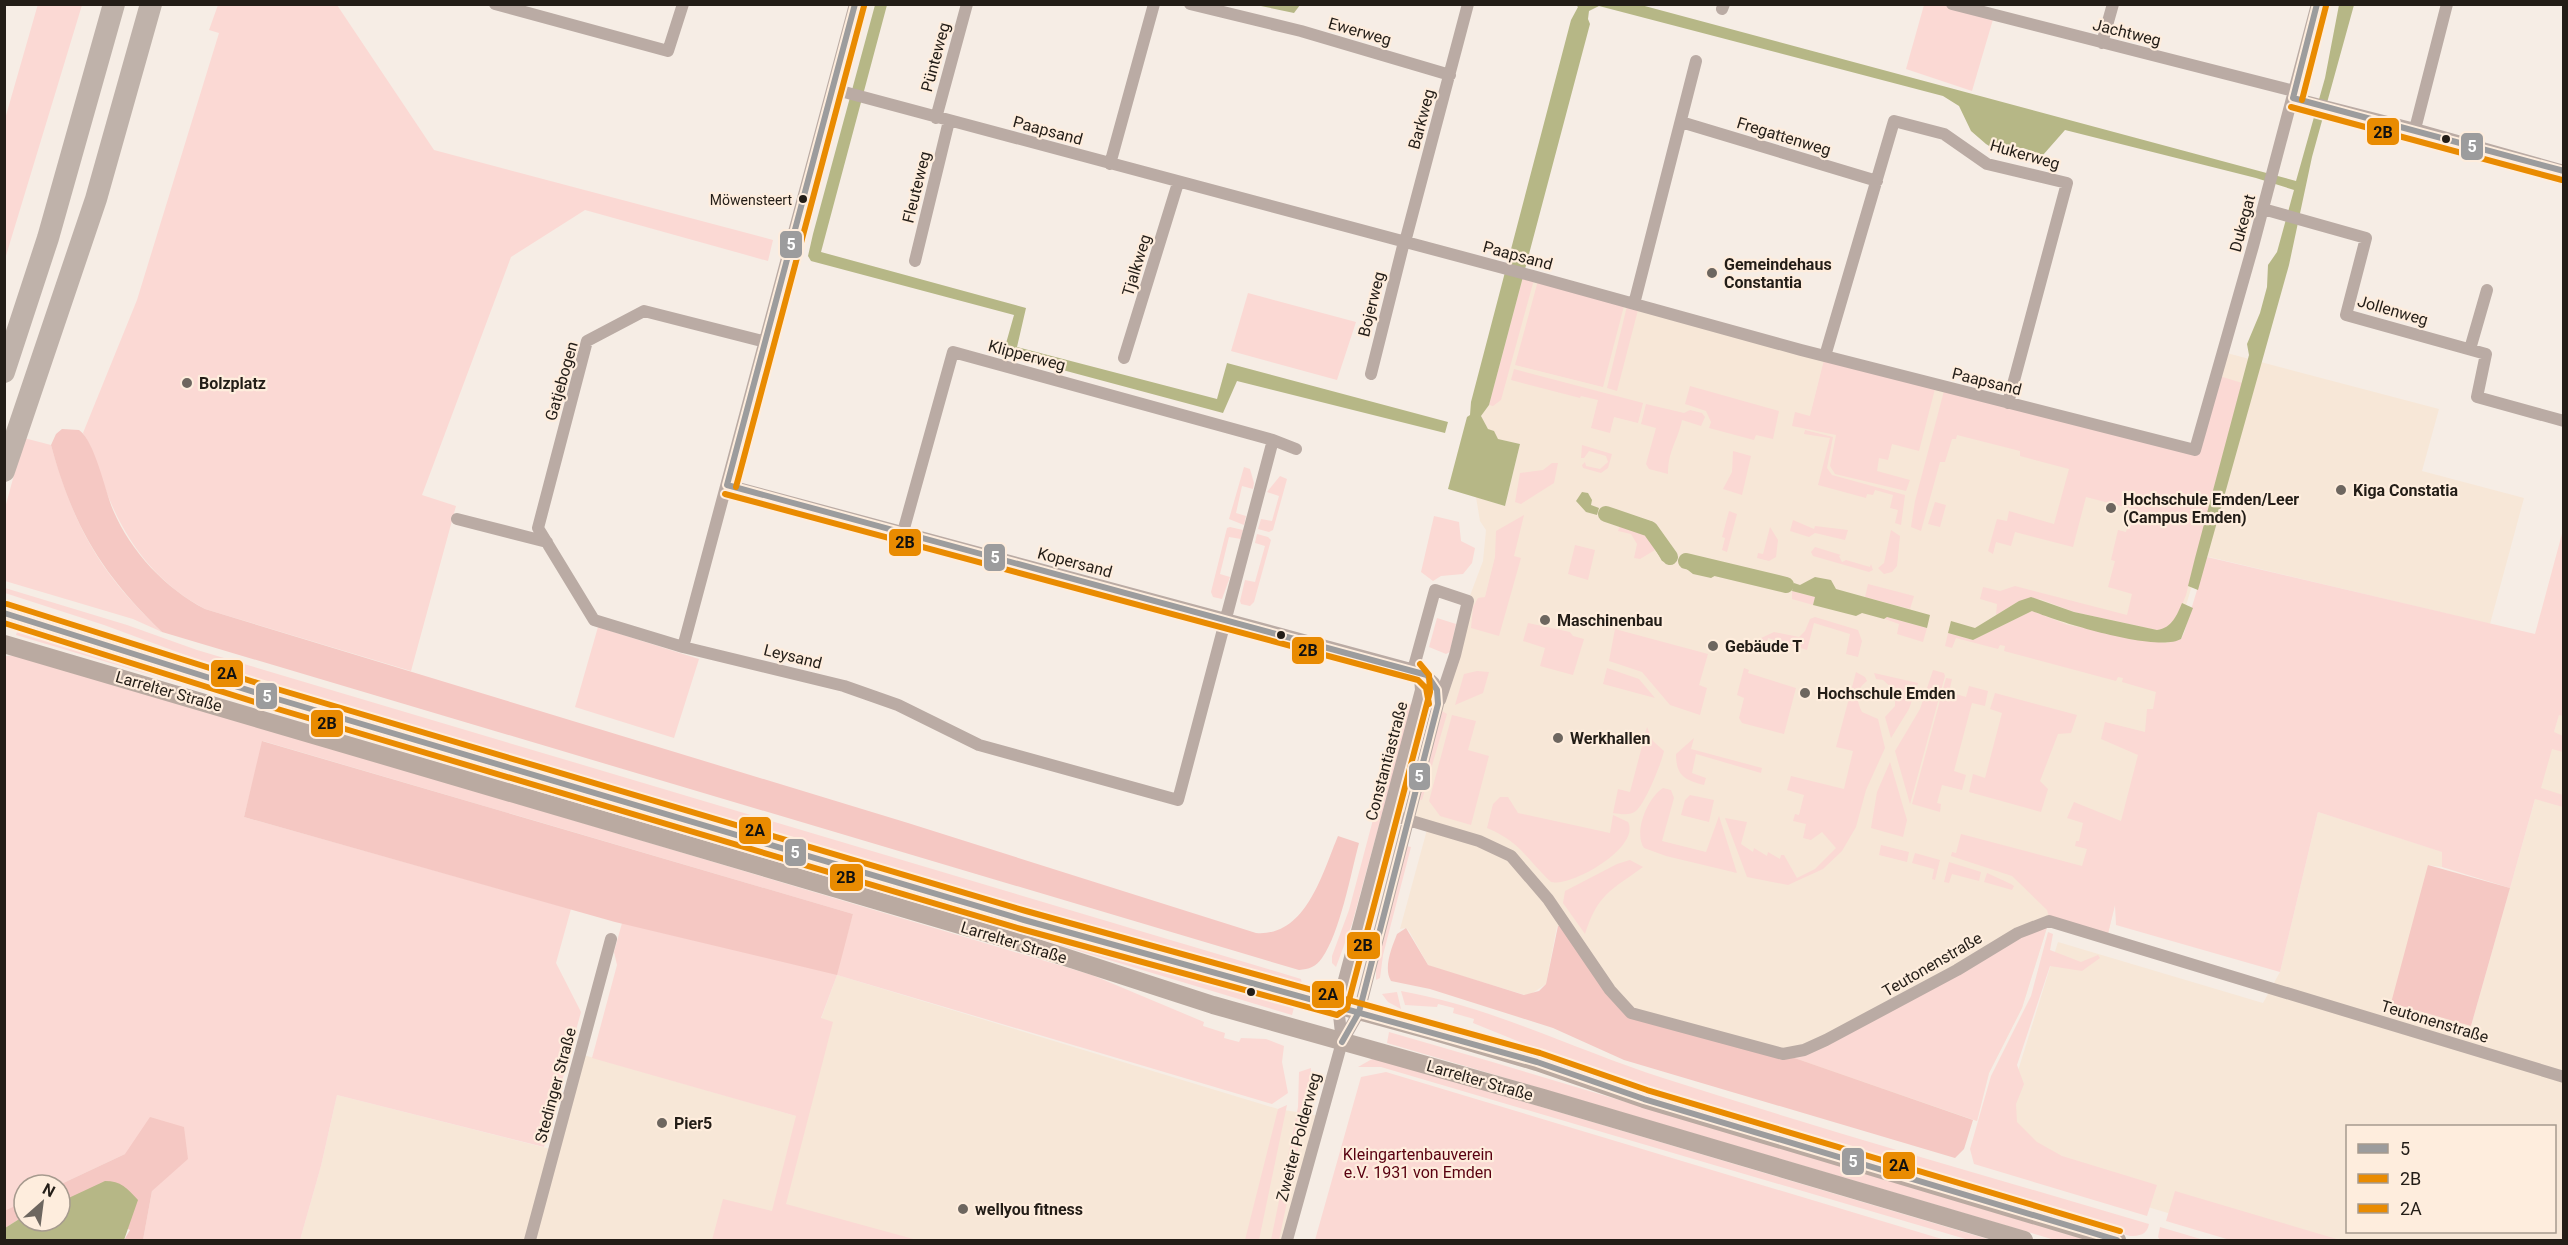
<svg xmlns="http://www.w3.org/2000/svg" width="2568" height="1245" font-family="Roboto,sans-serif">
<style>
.built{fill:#f7e7d7;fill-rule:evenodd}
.green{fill:#fbd9d4}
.forest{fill:#f5c8c3}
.water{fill:#b6b786}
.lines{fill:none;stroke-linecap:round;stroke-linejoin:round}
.canal{stroke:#b6b786;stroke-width:16}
.street{stroke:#baaba4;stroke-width:12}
.secondary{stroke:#baaaa1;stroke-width:18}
.highway{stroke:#bfb2aa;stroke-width:22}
.bus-1-casing{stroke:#feeddd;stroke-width:10}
.bus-2-casing{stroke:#feeddd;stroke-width:10}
.bus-3-casing{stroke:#feeddd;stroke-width:10}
.bus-1{stroke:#9c9c9d;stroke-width:6}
.bus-2{stroke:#e98b01;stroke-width:6}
.bus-3{stroke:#e98b01;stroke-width:6}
.bus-dot{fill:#231d17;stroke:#feeddd;stroke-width:2}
.poi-dot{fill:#6d665f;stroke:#feeddd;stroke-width:2}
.labels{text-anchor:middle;stroke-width:4.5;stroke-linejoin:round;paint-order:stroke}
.bus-label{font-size:14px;fill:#231d17;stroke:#feeddd;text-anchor:end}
.street-label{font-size:16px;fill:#231d17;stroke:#feeddd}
.poi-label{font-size:16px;font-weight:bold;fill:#231d17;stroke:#feeddd;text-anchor:start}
.park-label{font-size:16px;fill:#590010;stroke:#feeddd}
.line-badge{stroke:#feeddd;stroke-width:2}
.badge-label{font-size:16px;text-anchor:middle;font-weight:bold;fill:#fff}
.pale-badge-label{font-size:16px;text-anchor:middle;font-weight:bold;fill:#111}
</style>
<rect width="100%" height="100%" fill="#f6ede5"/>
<path class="built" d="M1524,273L2195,450L2223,352L2439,409L2422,471L2524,498L2490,624L2201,555L2182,619L2107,938L2049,921L2022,1008L1989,1073L1977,1121L1827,1070L1636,1016L1557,926L1546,984L1531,994L1525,995L1435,968L1428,965L1409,931L1406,928L1400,929L1428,826L1409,820L1468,601L1483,561L1486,530L1480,521L1476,497L1505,506L1520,444L1498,439L1488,429L1481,417Z
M2563,700V1240H2257L2062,1181L1993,1151L2058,942L2263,1003L2280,972L2318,812L2443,852L2442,867L2428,865L2471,1026ZM2348,1126H2554V1232H2348Z
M837,975L1278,1109L1321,1116L1287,1240H300L321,1166L337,1095L554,1150L580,1054L796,1116L821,1019Z"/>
<path class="green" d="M38,4L82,5L5,259V119Z
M218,5H337L434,150L773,240L768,261L585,210L511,257L422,495L456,506L411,671L205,609C156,583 124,540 105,488C98,470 94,449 83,433L137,300L219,33L209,30Z
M1924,5H1952L1994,16L1972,91L1906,69Z
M1524,273L1535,276L1501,400L1493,406L1489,405Z
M1539,277L1625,302L1603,387L1515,365Z
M1248,293L1356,322L1337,380L1231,351Z
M1628,302L1639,306L1617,391L1607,388Z
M1825,356L1936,385L1919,451L1892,444L1888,460L1879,458L1877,471L1910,480L1906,491L1835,474L1830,466L1836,435L1792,426L1795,412L1810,416Z
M1514,369L1643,403L1638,423L1614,417L1610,433L1591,428L1598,400L1581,396L1580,398L1511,380Z
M2216,375L2242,383L2186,595C2180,609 2175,628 2157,630L2074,612L2040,599L2019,601L1996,615L1997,604L1980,599L1983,587L2000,591L2015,586L2127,615L2132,594L2108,587L2115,561L2111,560L2118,530L2126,532L2132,509L2086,497L2073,547L2015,532L2011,546L1996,542L1993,554L1988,551L1997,519L2007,521L2009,511L2054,524L2069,469L2020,456V451L1957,435L1956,439H1952L1945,462H1940L1921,531L1911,527L1915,501L1945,387L2195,450Z
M1690,386L1779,411L1773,439L1756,435L1754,440L1709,428L1711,422L1706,411L1685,404Z
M1646,404L1684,413L1690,410L1702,413L1705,417L1701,426L1682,420C1677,443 1668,450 1668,474L1649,469L1646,464L1656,428L1641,424Z
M1805,430L1833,437L1827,468L1832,475L1905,495L1901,525L1895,523L1898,510L1890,508L1893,495L1875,490L1873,495L1867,494L1866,498L1818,485L1830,438L1804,434Z
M24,438L51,445C75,529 99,572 162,632L133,619L5,581V508Z
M1582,445L1612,454L1608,468L1601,473L1583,468L1582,465L1585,462L1586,466L1600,469L1608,462L1606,456L1589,451L1584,458H1581Z
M1733,451L1751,456L1742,495L1723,489L1732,472Z
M1552,463H1558L1554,483L1521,504L1515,502L1520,473L1543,470Z
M1244,467L1250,469L1254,483L1253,489L1242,486L1236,513L1246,516L1244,525L1229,519Z
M1280,476L1287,479L1273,530L1269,532L1258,529L1261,519L1272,521L1279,496L1267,492Z
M1935,502L1946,505L1940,527L1928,524Z
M1729,511L1737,514L1727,552L1722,550L1725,538L1722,537Z
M1524,515L1514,556L1521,558L1499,636L1471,628L1473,607L1478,598L1485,597L1495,557L1496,531Z
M1434,516L1459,522L1461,541L1475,548L1472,563L1463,574L1441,576L1433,581L1421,572Z
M1793,520L1814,529L1815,526L1848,530L1845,540L1815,533L1809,537L1790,531Z
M1621,522L1643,528L1655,550L1640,559L1634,558L1637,544L1631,534L1618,531Z
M1230,527L1243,530L1241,539L1229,537L1220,574L1230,577L1222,599L1213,597L1211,592L1227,528Z
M1770,527L1778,540L1776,557L1769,561L1757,558L1758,553L1763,554Z
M1891,530L1900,536L1897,566L1892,572L1884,574L1878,568L1884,563Z
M2563,530V716L2559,715L2554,732L2563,736V752L2552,749L2541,788L2563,795V807L2535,799L2510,888L2442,867V852L2318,812L2280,972L2116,925L2115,905L2107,938L2049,921L2022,1008L1989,1073L1977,1121L1783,1054L1794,1053L2049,917L2047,910L2012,876L1951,856L1952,852L1956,853L1961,834L2082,866L2087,849L2075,846L2076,841H2079L2083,823L2067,818L2074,802L2121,821L2138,755L2101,739L2105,722L2145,732L2147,709H2153L2156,692L2122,682L2123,678L2118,677L2116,681L2004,651L2005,646L2000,645L1998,649L1956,638L1952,648L1945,646L1948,633L1973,640L2032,611L2068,625L2166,643L2181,639L2184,633L2207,557L2535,634Z
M1257,534L1268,537L1271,540L1254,602L1250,606L1241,604L1240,601L1245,580L1255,582L1265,546L1255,543Z
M1575,545L1595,550L1588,580L1568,574Z
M1815,547L1841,555L1839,556L1842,562L1846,560L1870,567L1871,564L1873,570L1869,572L1813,556L1811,552Z
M1868,584L1914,596L1910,609L1865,597Z
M5,588L127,625L197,650L1268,969L1301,979L1302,984H1293L982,899L291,694L104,625L5,593Z
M1792,591L1815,597L1813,605L1792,599Z
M1815,617L1858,630L1862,641L1858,657L1846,654L1850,634L1814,623L1807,650L1768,638L1767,642L1759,639L1774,632L1799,637L1805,631L1810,619Z
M1887,617L1927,628L1923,642L1897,634L1899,624L1885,619Z
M1437,618L1456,624L1450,652L1446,654L1429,647Z
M1528,623L1570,632L1573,636L1584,639L1573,675L1540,666L1545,648L1523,641Z
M598,627L699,659L674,738L575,707Z
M1615,629L1708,654L1699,685L1707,688L1700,715L1670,705L1642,672L1609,661Z
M17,632L703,835L702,839L16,635Z
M20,655L1092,975L1204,1022L1203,1026L1225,1033L1224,1038L1239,1042L1241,1038L1266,1039L1284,1046L1282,1062L1288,1093L1272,1104L837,975L821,1018L833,1022L786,1204L917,1240H712L723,1199L772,1211L796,1116L592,1058L617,965L614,952L622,923L836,974L853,914L263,741L244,817L571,909L556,963L581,1012L544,1147L337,1095L321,1166L300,1240H143L152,1191L125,1154L59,1185H24V1202L5,1211V656Z
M1607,668L1639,679L1655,698L1603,684Z
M1744,668L1749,670L1748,673L1796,688L1784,734L1742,723L1739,718L1744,698L1737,695Z
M1933,670L1944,673L1945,676L1910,804L1895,751L1920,709Z
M1477,671L1489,672L1483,693L1455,705L1464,674Z
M1856,672L1865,677L1867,681C1855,690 1856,700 1862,712L1878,719L1885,748L1866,790L1856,827L1842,851L1823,869L1788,885L1747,877L1725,818L1747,822L1741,844L1753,852L1754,848L1767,856L1768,852L1780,859L1781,855H1784L1797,878L1815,869L1836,848L1822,832L1811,840L1803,838L1806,824L1793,821L1795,814L1799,815L1804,795L1787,790L1791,776L1844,789L1853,751L1836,747Z
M1874,673L1918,683L1909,709L1891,738L1885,717L1895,706V691L1883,680L1876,679Z
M1946,678L1952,679L1949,692L1966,697L1969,686L1988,691L1985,706L1972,703L1954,771L1966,775L1962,790L1942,785L1937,803L1941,804L1940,812L1912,804Z
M1995,693L2077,715L2071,733L2058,734L2040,781L2048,789L2041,812L1969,792L1973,774L1985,778L2002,713L1990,709Z
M1404,703L1412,705L1352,924L1336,967L1332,963V956L1349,910Z
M1425,708L1429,711L1406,793L1402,790Z
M1442,711L1447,714L1422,800L1419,799Z
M1452,715L1476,721L1468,750L1489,756L1471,825L1440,816L1429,801Z
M1647,727L1653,741L1664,751C1661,764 1646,802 1636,811C1630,816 1620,814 1613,813L1618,789L1630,792Z
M1694,738L1691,749L1762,768L1761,773L1696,754L1692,773L1706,778L1704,785C1685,780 1676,776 1676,754Z
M1890,762L1907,820L1903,837L1871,828L1877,792Z
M1663,788L1671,790L1674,798L1662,841L1706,852L1719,816L1737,873L1666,856L1644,848C1633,832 1648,797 1663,788Z
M1690,795L1714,800L1709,822L1681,815L1685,800Z
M1500,797H1508L1518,813L1610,833L1613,815L1628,822C1641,847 1572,887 1551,882C1526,859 1521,842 1487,828L1493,804Z
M1392,843L1394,846L1359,974L1354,972L1387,846Z
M1881,845L1909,852L1907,862L1879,855Z
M1406,846L1411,847L1383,955L1380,978L1376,980V967Z
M1915,853L1940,860L1935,880L1932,879L1934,869L1912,863Z
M1630,860L1643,867C1610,891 1598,894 1585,934L1563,903L1565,891L1617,864Z
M1949,862L1981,872L1979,881L1952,874L1949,883L1944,882Z
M1987,873L2011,884L2014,886L2012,890L1984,882Z
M977,917L1122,954L1295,1004L1292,1015L976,920Z
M2048,932L2053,934L2050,950L2081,962L2098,955L2100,958L2082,971L2050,966L2017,1065L2024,1084L2016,1104L2017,1122L2037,1142L2062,1156L2157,1185L2147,1216L1974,1164L1970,1149L1991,1076L2031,996Z
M1401,991C1492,1007 1576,1050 1663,1078C1824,1130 1987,1176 2149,1224C2147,1235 2139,1236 2130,1236L1623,1084L1473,1023L1474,1019L1453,1013L1454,1008L1438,1004L1437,1007L1405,1005Z
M1397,992L1401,1009L1388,1002L1382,994Z
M1389,1032L1489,1061L2087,1240H2055L1387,1043Z
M1372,1059L1390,1062L1991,1240H1969L1381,1067H1358Z
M1311,1068L1310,1093L1279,1240H1271L1298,1107L1299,1072Z
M1386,1072L1945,1240H1315L1361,1077Z
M1287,1105L1259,1240H1245L1278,1109Z
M2175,1191L2340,1240H2230L2166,1221Z
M2160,1227L2204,1240H2160L2158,1237Z"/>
<path class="forest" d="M62,429L79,430C95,441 105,491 113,510C131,552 165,588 205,609L908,823L1256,933C1306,937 1322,874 1338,836L1359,843C1351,873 1340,933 1322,958C1316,967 1309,969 1299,970L162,632C101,573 73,526 51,445L56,434Z
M262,741L853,914L837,975L615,922L244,817Z
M2428,865L2510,888L2471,1026L2391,1003Z
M1565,925L1622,1006L1783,1054L1973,1120L1964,1149L1955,1158L1624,1060L1553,1028L1430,989L1391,981C1383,968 1392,947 1397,934L1406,928L1428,965L1524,995L1539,991L1546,984L1558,926Z
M150,1117L184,1127L188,1159L152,1191L143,1240H124L130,1230L68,1199L60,1202L59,1185L125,1154Z
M24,1202V1216L5,1228L4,1211Z"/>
<path class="water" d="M875,5H887L821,252L1026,308L1017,347L1217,399L1227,363L1448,422L1445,433L1237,381L1223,413L1003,354L1014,315L811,261L808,256L813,234Z
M1256,5H1300L1294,13Z
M1576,5H1641L2296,181L2325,78L2339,5H2354L2312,157L2289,265L2198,590L2188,586L2195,558L2249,355L2247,344L2260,313L2267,287L2268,265L2277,252L2294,190L2256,178L2065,130L2043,155L2023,148L1994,149L1986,144L1971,131L1959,106L1943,96L1599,6L1589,11L1588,19L1590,24L1489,405L1481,416L1488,429L1494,431L1498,439L1520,444L1505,506L1448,489L1467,417L1470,415L1471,402L1571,20L1578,7Z
M1582,492L1588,493L1592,500L1591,505L1599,508L1597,515L1586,512L1576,501Z
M1623,513L1653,522L1672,550L1668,563L1662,561L1643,528L1621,522Z
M1687,554L1743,569L1741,578L1720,573L1711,578L1693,574L1684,567Z
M1754,571L1788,581L1785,589L1752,580Z
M1815,577L1831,580L1836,589L1930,615L1927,628L1887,617L1884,619L1862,613L1856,616L1813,605L1815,597L1792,591L1794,583L1800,585Z
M2031,597L2074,612L2157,630C2172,628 2177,615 2182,603L2193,608L2181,639C2158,653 2059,622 2032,611L1973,640L1948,633L1951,621L1975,628L2019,601Z
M105,1181C121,1181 127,1188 138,1200L124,1240H5V1228L24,1216V1221H60V1202Z"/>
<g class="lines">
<path class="canal" d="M1606,514L1650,529L1670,557
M1686,561L1786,585"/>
<path class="street" d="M495,4L668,51L683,4
M1190,4L1301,31L1450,75
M1952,4L2294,91
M1722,9L1724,4
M2102,43L2113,4
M833,89L1533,276L1801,350L2195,450L2253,246L2317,4
M2293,98L2415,129L2564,171
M936,118L967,4
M1681,122L1877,181
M2415,129L2447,4
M1110,164L1154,4
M2263,209L2366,238L2346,315L2486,354L2477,397L2564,421
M1405,242L1468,4
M915,261L949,121
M1634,304L1696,61
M766,342L644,311L587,341L538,528L594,620L683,647L844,686L898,705L979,745L1178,800L1273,440L953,352L903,532
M2470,349L2487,290
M1825,356L1894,121L1944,134L1987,164L2067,183L2008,403
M1124,358L1178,183
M1371,374L1404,242
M1273,440L1296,449
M727,485L1348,652L1422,672L1434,683L1438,704L1359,1012L1342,1042L1287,1240
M457,519L547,542
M683,647L855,4
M1413,670L1435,590L1468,601L1455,655L1440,700
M1388,814L1479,841L1511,856L1548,899L1610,990L1631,1013L1783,1054L1804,1050L1826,1040L1957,970L2018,933L2049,921L2564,1077
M1342,1042L1338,1006L1344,980L1421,690L1420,678L1413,670
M530,1240L611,939"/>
<path class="secondary" d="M4,613L267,696L1024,920L1432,1031L1537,1062L1644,1099L2117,1240
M4,644L1031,946L1213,1005L1543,1098L2024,1240"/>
<path class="highway" d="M4,372L48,238L114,4
M4,471L96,199L151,4"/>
<defs>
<path id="bus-1" d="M2293,98L2564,171
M2293,98L2317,4
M727,485L1427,675L1437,690L1438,704L1359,1012L1342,1042
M727,485L855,4
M4,613L267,696L1024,920L1537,1062L1644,1099L2117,1240"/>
<path id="bus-2" d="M2302,100L2326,6
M2291,107L2562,180
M736,487L864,6
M725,494L1418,680L1426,688L1429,704
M4,623L264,705L1021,929L1337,1015L1347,1008L1430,692L1429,675L1420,664"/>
<path id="bus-3" d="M7,604L270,687L1026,911L1540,1053L1647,1090L2120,1231"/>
</defs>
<use href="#bus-1" class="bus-1-casing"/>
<use href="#bus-2" class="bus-2-casing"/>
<use href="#bus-3" class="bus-3-casing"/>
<use href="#bus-1" class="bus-1"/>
<use href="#bus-2" class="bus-2"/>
<use href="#bus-3" class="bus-3"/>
</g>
<g class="bus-dot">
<circle cx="2446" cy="139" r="5"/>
<circle cx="803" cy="199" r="5"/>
<circle cx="1281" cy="635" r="5"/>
<circle cx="1251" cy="992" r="5"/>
</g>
<g class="poi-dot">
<circle cx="1712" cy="273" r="6"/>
<circle cx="187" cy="383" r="6"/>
<circle cx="2341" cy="490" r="6"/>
<circle cx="2111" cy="508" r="6"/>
<circle cx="1545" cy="620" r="6"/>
<circle cx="1713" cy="646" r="6"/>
<circle cx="1805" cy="693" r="6"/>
<circle cx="1558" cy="738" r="6"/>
<circle cx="662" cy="1123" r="6"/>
<circle cx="963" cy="1209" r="6"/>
</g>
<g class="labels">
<g class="bus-label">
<text x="792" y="205">Möwensteert</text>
</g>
<g class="street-label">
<text transform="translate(1360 31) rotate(16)" y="6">Ewerweg</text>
<text transform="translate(2127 32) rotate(14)" y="6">Jachtweg</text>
<text transform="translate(935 57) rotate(-75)" y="6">Pünteweg</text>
<text transform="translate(1421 119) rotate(-75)" y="6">Barkweg</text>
<text transform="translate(1048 130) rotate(15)" y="6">Paapsand</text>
<text transform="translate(1784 136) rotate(17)" y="6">Fregattenweg</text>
<text transform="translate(2025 154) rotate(16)" y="6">Hukerweg</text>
<text transform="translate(916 187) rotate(-76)" y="6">Fleuteweg</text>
<text transform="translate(2242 223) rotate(-75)" y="6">Dukegat</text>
<text transform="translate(1518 255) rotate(15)" y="6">Paapsand</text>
<text transform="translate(1136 265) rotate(-73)" y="6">Tjalkweg</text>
<text transform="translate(1371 304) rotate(-76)" y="6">Bojerweg</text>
<text transform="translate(2393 310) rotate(16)" y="6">Jollenweg</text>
<text transform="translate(1027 355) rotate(15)" y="6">Klipperweg</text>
<text transform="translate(561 381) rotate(-74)" y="6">Gatjebogen</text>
<text transform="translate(1987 381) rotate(14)" y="6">Paapsand</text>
<text transform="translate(1075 562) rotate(15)" y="6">Kopersand</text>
<text transform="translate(793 656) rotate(14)" y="6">Leysand</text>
<text transform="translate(169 691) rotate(16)" y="6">Larrelter Straße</text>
<text transform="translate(1386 761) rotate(-75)" y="6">Constantiastraße</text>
<text transform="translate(1014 942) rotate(17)" y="6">Larrelter Straße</text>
<text transform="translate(1932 964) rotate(-30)" y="6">Teutonenstraße</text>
<text transform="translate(2435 1021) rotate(17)" y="6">Teutonenstraße</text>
<text transform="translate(1480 1080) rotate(16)" y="6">Larrelter Straße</text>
<text transform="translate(555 1085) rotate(-75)" y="6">Stedinger Straße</text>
<text transform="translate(1298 1137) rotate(-75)" y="6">Zweiter Polderweg</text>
</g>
<g class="poi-label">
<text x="1724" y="270">Gemeindehaus<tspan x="1724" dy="18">Constantia</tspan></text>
<text x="199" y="389">Bolzplatz</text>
<text x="2353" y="496">Kiga Constatia</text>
<text x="2123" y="505">Hochschule Emden/Leer<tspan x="2123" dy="18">(Campus Emden)</tspan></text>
<text x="1557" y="626">Maschinenbau</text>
<text x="1725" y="652">Gebäude T</text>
<text x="1817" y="699">Hochschule Emden</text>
<text x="1570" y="744">Werkhallen</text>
<text x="674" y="1129">Pier5</text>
<text x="975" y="1215">wellyou fitness</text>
</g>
<g class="park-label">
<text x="1418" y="1160">Kleingartenbauverein<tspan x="1418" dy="18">e.V. 1931 von Emden</tspan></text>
</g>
</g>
<g class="line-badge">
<rect x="2366" y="117" width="34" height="29" rx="6" fill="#e98b01"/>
<rect x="2460" y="132" width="24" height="29" rx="6" fill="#9c9c9d"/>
<rect x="779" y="230" width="24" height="29" rx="6" fill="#9c9c9d"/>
<rect x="888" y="528" width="34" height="29" rx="6" fill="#e98b01"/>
<rect x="983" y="543" width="23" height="29" rx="6" fill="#9c9c9d"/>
<rect x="1291" y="636" width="34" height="29" rx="6" fill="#e98b01"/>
<rect x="210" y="659" width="34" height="29" rx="6" fill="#e98b01"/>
<rect x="255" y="682" width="23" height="28" rx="6" fill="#9c9c9d"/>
<rect x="310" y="709" width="34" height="29" rx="6" fill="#e98b01"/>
<rect x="1408" y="762" width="23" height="29" rx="6" fill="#9c9c9d"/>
<rect x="738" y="816" width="34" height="29" rx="6" fill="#e98b01"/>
<rect x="784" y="838" width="23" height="29" rx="6" fill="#9c9c9d"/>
<rect x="829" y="863" width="35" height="29" rx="6" fill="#e98b01"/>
<rect x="1346" y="931" width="35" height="29" rx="6" fill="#e98b01"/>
<rect x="1311" y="980" width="34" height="29" rx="6" fill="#e98b01"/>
<rect x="1841" y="1147" width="24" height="29" rx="6" fill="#9c9c9d"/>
<rect x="1882" y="1151" width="34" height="29" rx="6" fill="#e98b01"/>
</g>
<g class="badge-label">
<text x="2472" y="152">5</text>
<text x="791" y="250">5</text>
<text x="995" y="563">5</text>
<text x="267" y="702">5</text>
<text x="1419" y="782">5</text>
<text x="795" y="858">5</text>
<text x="1853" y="1167">5</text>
</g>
<g class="pale-badge-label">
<text x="2383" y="138">2B</text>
<text x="905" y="548">2B</text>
<text x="1308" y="656">2B</text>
<text x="227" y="679">2A</text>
<text x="327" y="729">2B</text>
<text x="755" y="836">2A</text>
<text x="846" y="883">2B</text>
<text x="1363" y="951">2B</text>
<text x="1328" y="1000">2A</text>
<text x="1899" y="1171">2A</text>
</g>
<rect width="2568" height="1245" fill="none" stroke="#231d17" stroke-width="12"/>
<rect x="2346" y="1125" width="210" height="108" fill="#feeddd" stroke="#a69a8e" stroke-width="1.5"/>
<rect x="2358" y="1144" width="30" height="9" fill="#9c9c9d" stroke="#a69a8e" stroke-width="1.5"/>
<text x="2400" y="1155" font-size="18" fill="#231d17">5</text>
<rect x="2358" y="1174" width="30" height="9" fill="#e98b01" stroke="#a69a8e" stroke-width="1.5"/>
<text x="2400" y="1185" font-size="18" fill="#231d17">2B</text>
<rect x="2358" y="1204" width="30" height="9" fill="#e98b01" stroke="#a69a8e" stroke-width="1.5"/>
<text x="2400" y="1215" font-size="18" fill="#231d17">2A</text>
<g transform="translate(42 1203) rotate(28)"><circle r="28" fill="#feeddd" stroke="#a69a8e" stroke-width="1.5"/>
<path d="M0-4.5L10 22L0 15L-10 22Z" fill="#6d665f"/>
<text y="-9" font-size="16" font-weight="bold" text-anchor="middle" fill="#231d17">N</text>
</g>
</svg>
